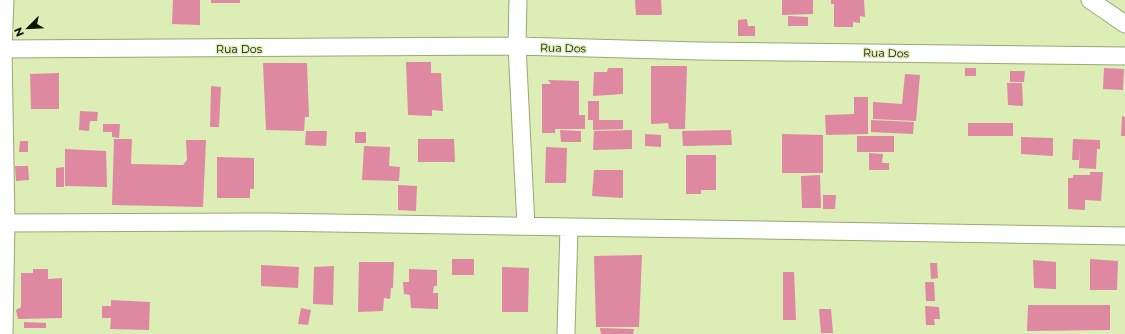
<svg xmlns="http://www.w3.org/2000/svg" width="1125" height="334" font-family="Montserrat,sans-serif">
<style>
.building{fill:#de88a2}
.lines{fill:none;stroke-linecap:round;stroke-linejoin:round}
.street-casing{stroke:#99a774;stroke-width:19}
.street{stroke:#fff;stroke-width:17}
.labels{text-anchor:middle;stroke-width:3;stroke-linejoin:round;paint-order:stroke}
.street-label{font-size:11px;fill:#0f1402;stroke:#ddedb6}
</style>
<rect width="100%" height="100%" fill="#ddedb6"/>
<path class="building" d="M173,0H200V25L172,24Z
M211,0H240V3H211Z
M635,0H661L662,15H636Z
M782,0H813V14L782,15Z
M831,0H864L865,17L860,16V23L853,22V27H834V4H831Z
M788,16L808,17V26H788Z
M747,19L748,26H755V36H738V20Z
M406,62H431V73H441L443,111L432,110V116L408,115Z
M263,63H307L309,117H305L304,131L266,130Z
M651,66H687L685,129H669L668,123L651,124Z
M608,68H623V94L593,96L594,72H607Z
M965,68H976V76H965Z
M1104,68L1124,69L1123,90L1103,89Z
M1010,71H1025L1024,82H1010Z
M59,73V109H31L30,74Z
M905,74L920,75L916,121L873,119V102L902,104Z
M548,80L579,81V115H585V129H555V133H542V84H551Z
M1007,83H1022L1023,106L1008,105Z
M211,86L221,87L219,127H210Z
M854,97H868V134L826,135L825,115L854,114Z
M588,101H599V120H623V129L593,130V120H588Z
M80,111L98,112L97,121H90L89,131L79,130Z
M1122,116L1125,117V136H1121Z
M871,120L914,122L913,134L871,132Z
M968,123H1013V136H968Z
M103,124H120L119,138L112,137V132H103Z
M560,130L581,131V142H561Z
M632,130V149L593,150L594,131Z
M731,130L732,145L683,146L682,131Z
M306,131H327L326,146L305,145Z
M355,132H366V143H355Z
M645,134L661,135V147L645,146Z
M782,134L823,135V173H782Z
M857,136H894V152H857Z
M1021,137L1053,138V156L1021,154Z
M114,139H132L131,164L183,165L187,160L186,140H206L203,207L112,205Z
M418,139H454L455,162H418Z
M1073,139L1100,140V149H1097L1096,169L1079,168L1080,144L1079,160H1072Z
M20,141H28V152H19Z
M364,146L390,147L389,166L400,167L399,181L362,180Z
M546,147L567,148L566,183H545Z
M65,149L106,151L107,187L65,186Z
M869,153L883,154L882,163H889V170H869Z
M686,155H716V190H701V194H686Z
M217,157L254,158V189H250V198H217Z
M15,166H28L29,180L16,181Z
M64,167V187H56V168Z
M594,170H623V198L592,196Z
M1090,172H1103L1101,201L1085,200V210L1068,209V178H1073V175H1090Z
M820,175L821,208H802L801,176Z
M398,185L417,186L416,211L398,210Z
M823,195H836L835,209H823Z
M642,255L639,327H596L594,256Z
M452,259H474V275H452Z
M1090,259L1118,261L1117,290H1090Z
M1033,260L1056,262V289L1034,288Z
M359,262H394L393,288H391L390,299L384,298L383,311L358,312Z
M930,263H937L938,278L931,279Z
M261,265L299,267L298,288L261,286Z
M334,266L333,305L313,304L314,267Z
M502,267L529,268L528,312H502Z
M33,269H48V279L62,278V318L18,319L16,310L21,307V273H33Z
M409,269L437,270V286H434L433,293H438V309L411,308L410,295L404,294L403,282H409Z
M783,272H794L796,320H783Z
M925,282H934L935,301H926Z
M111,300L150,302L149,330L110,329L111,318H102V306H111Z
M1028,305H1110V330L1027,331Z
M925,306L939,307L940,319H934L935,325H926Z
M301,308L311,310L308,325L298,324Z
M819,309H831L833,333H821Z
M24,322L46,323V328H24Z
M600,328L634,329L633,334H601Z"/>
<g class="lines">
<defs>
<path id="street" d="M518,0L517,46L526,226
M1090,0L1125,24
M0,49L517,46L698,51L1125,56
M0,223L270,222L1125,236
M4,334L6,223L3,49L5,0
M566,334L569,227"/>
</defs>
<use href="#street" class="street-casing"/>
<use href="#street" class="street"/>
</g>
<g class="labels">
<g class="street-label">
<text transform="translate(563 48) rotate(1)" y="4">Rua Dos</text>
<text x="239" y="53">Rua Dos</text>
<text transform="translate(886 53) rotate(1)" y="4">Rua Dos</text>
</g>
</g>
<g transform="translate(28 28) rotate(246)" stroke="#ddedb6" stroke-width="3" paint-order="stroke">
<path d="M0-3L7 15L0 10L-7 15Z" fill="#0f1402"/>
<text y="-6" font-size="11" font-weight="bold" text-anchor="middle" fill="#0f1402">N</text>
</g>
</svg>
